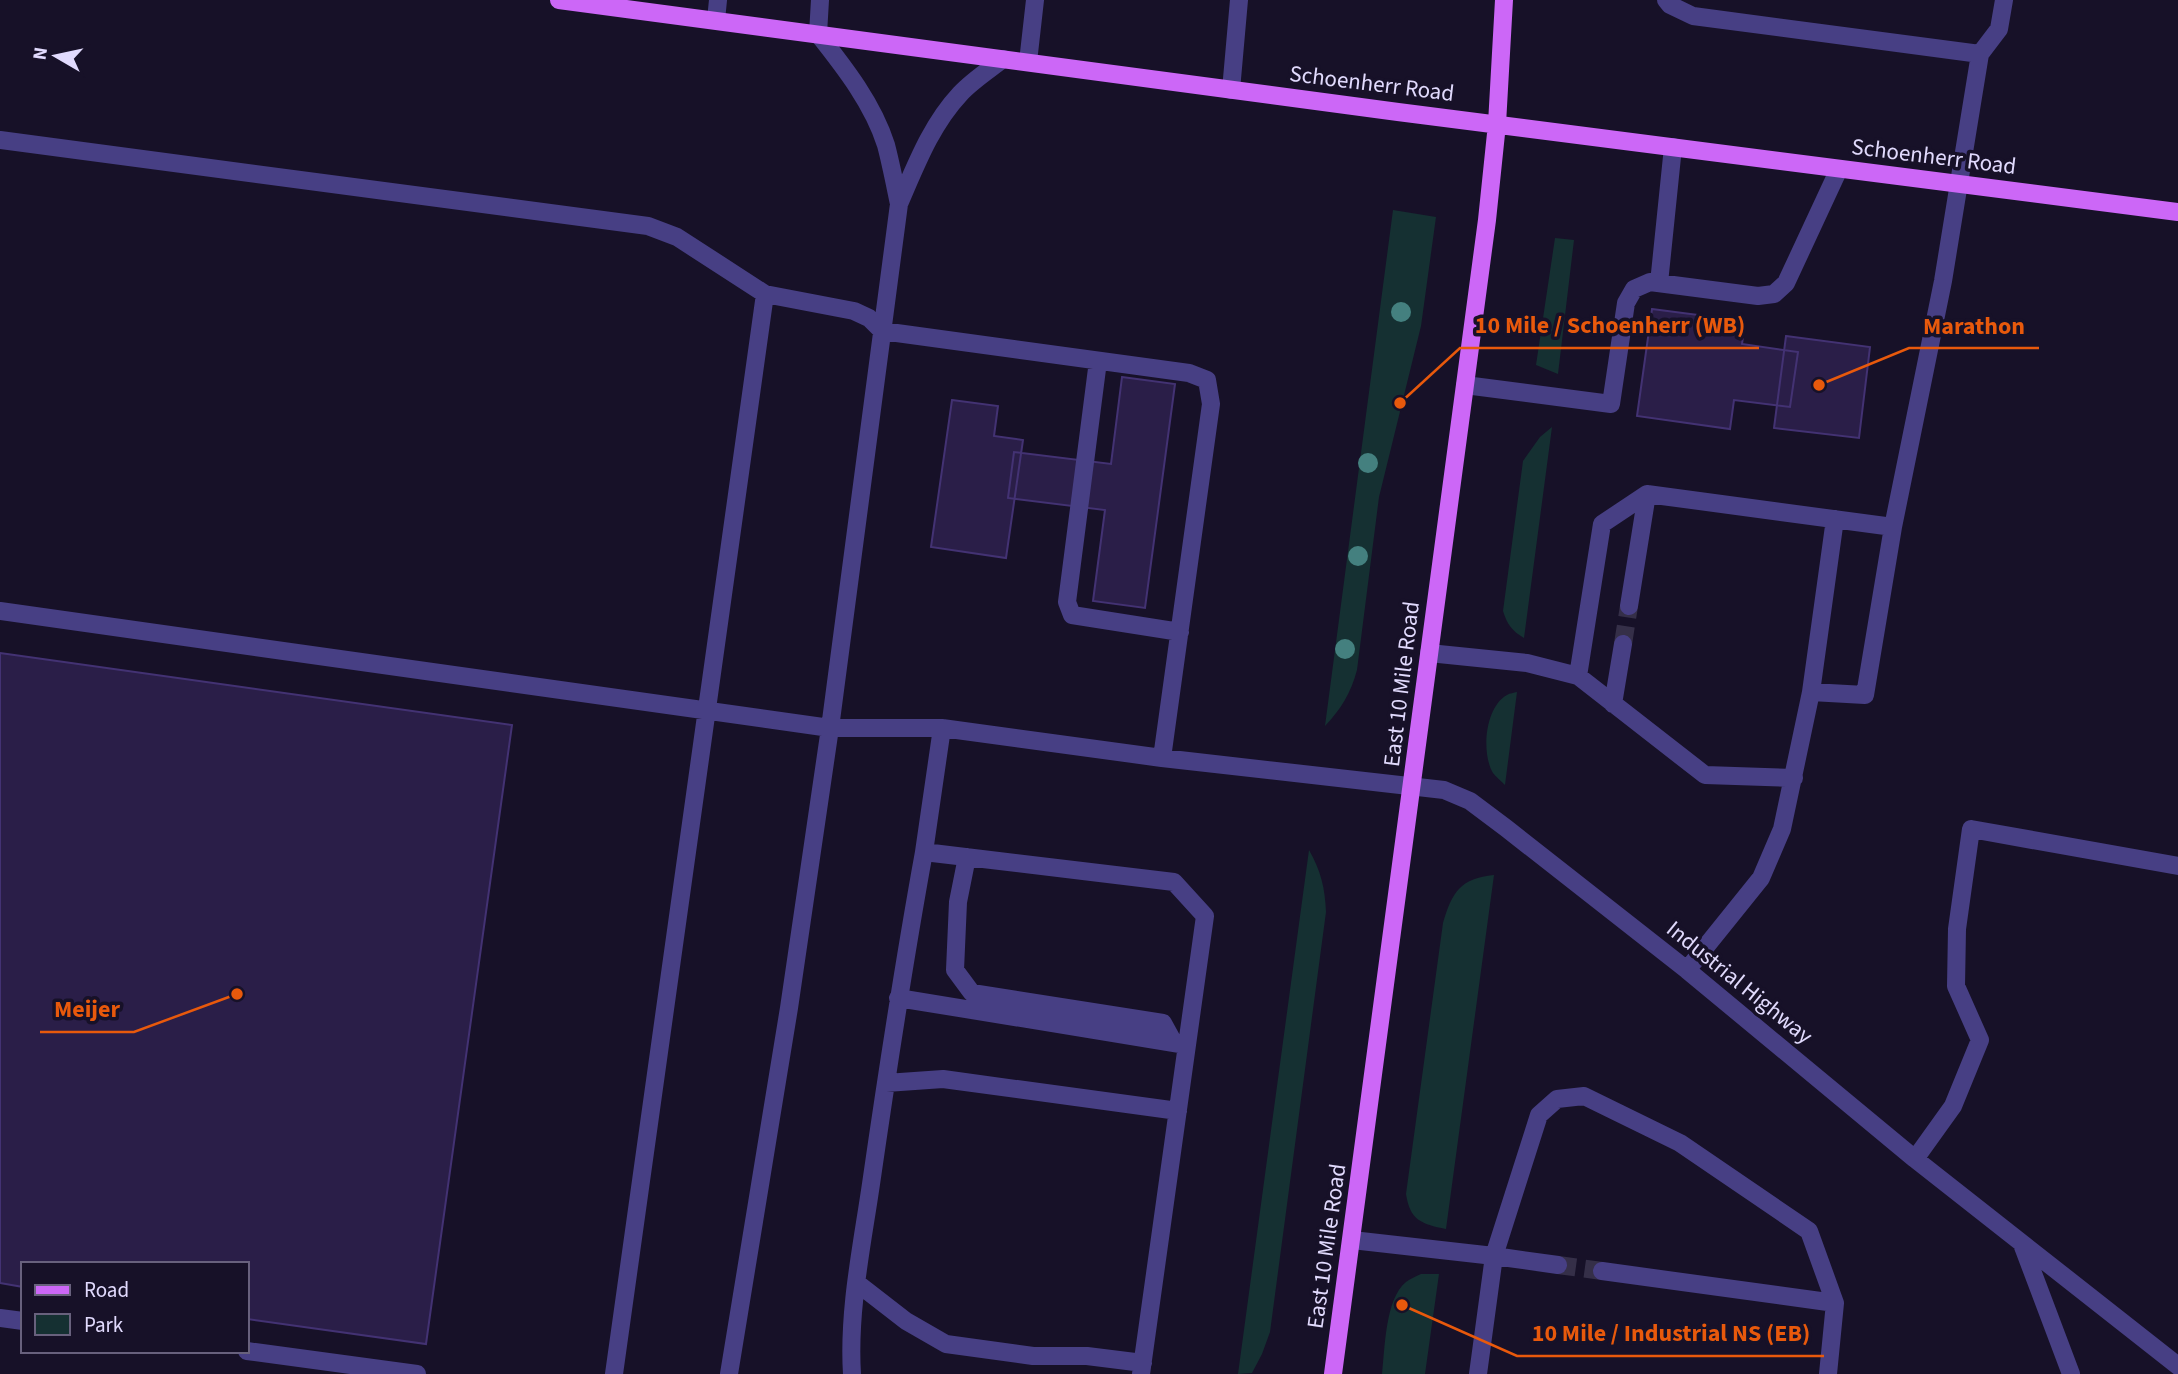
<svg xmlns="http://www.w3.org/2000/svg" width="2178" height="1374" font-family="'Source Sans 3',sans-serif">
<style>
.green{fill:#153032}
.building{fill:#2a1e48;stroke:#433273;stroke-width:2}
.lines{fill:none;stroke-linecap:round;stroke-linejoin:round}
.minor-tunnel{stroke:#352f48;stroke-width:18;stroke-dasharray:18 9;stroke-linecap:butt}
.minor{stroke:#473f84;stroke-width:18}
.major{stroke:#cc67f7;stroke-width:18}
.tree{fill:#44807f}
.labels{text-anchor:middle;stroke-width:7;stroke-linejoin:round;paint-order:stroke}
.street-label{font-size:23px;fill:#e1dafd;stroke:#171128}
.leader{fill:none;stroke:#e8590c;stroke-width:2.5}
.callout-dot{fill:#e8590c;stroke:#171128;stroke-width:2.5}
.callout-label{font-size:24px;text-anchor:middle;font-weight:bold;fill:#e8590c;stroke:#171128;stroke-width:7;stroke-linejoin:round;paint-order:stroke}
</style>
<rect width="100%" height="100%" fill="#171128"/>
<path class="green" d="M1393,210L1436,217L1421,326L1379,497L1357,670C1351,693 1341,709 1325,726Z
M1555,238L1574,240L1558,374L1536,365Z
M1552,427L1524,638C1512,631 1507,624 1503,611L1523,461L1540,437Z
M1517,692L1505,785C1501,781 1496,777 1493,773C1481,753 1485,707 1507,695C1510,693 1514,693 1517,692Z
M1309,850C1321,871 1325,888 1326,912L1270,1332L1262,1354L1252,1373L1238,1374Z
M1494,875L1446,1229C1421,1224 1410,1220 1406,1194L1443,923C1452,892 1461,878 1494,875Z
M1421,1274H1439L1425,1374H1382C1385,1349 1385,1299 1406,1282C1410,1279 1416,1276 1421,1274Z"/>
<path class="building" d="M1652,309L1745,321L1742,344L1798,352L1790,407L1734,400L1730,429L1637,416Z
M1786,336L1870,347L1859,438L1774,428Z
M1122,377L1175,384L1145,608L1093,601L1105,510L1008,498L1014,452L1111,464Z
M952,400L998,406L994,436L1023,440L1006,558L931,547Z
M0,653L512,725L426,1344L247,1319V1264H23V1287L0,1283Z"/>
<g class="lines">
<path class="minor-tunnel" d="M1623,644L1629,606
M1558,1265L1602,1271"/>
<path class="minor" d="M820,0L818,34C845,68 873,104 886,145C891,164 895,185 899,204
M1666,0L1670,5L1693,16L1980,54L1943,281L1893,527L1865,695L1811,692L1782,829L1761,878L1687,970
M716,20L718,0
M1980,54L1999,29L2004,0
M1028,62L1035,0
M1231,90L1239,0
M0,140L648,226L677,237L765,294L614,1374
M1659,283L1673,147
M765,294L854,311L869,318L882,331L1189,373L1207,380L1211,404L1162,758
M1098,361L1067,602L1072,615L1180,632
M1465,385L1611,404L1626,303L1634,289L1650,282L1758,296L1774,294L1786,283L1839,169
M1629,606L1647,494
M0,611L830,728H942L1162,758L1444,790L1470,801L1506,828L1687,970L1915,1159L2178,1366
M1429,653L1527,663L1578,676L1705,775L1794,778
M1578,676L1602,524L1647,494L1893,527
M1811,692L1835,519
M1613,704L1623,644
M942,728L924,852L1174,882L1205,916L1141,1374
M967,857L958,902L955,970L972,993L1163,1023L1174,1043
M898,998L1180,1044
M886,1083L943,1079L1178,1111
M1915,1159L1953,1106L1980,1040L1956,986L1957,929L1971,829L2178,866
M1352,1240L1494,1256L1539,1115L1557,1099L1584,1096L1680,1143L1809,1231L1835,1303
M2022,1244L2071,1374
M1602,1271L1835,1303L1828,1374
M857,1283L906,1321L946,1344L1033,1356H1087L1143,1363
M0,1318L23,1321
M247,1351L417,1374
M729,1374L789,1008L830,728L899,204C916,165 931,125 960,94C972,81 989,70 1003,59
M852,1374C848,1311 862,1246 871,1184C887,1073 904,962 924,852
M1478,1374L1494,1256L1558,1265"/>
<path class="major" d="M559,0L1398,112L2178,212
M1333,1374L1487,220L1497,124L1504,0"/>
</g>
<g class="tree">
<circle cx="1401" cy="312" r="10"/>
<circle cx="1368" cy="463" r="10"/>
<circle cx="1358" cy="556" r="10"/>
<circle cx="1345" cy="649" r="10"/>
</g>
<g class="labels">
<g class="street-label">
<text transform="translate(1372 83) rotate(7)" y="8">Schoenherr Road</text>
<text transform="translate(1934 156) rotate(7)" y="8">Schoenherr Road</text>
<text transform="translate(1401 684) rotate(-83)" y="8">East 10 Mile Road</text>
<text transform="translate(1740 982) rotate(39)" y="8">Industrial Highway</text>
<text transform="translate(1326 1246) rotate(-82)" y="8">East 10 Mile Road</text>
</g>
</g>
<path class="leader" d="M1400 403L1460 348H1759M1819 385L1909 348H2039M237 994L134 1032H40M1402 1305L1517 1356H1824"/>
<g class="callout-dot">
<circle cx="1400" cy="403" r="7"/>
<circle cx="1819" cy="385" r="7"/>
<circle cx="237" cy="994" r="7"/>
<circle cx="1402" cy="1305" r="7"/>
</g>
<g class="callout-label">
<text x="1610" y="333">10 Mile / Schoenherr (WB)</text>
<text x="1974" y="334">Marathon</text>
<text x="87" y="1017">Meijer</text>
<text x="1671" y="1341">10 Mile / Industrial NS (EB)</text>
</g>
<rect x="21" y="1262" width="228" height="91" fill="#171128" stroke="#68617d" stroke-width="2"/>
<rect x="35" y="1285" width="35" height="10" fill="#cc67f7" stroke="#68617d" stroke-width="2"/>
<text x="84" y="1297" font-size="21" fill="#e1dafd">Road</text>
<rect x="35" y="1314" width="35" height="21" fill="#153032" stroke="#68617d" stroke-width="2"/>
<text x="84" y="1332" font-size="21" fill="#e1dafd">Park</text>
<g transform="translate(56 56) rotate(279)" stroke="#171128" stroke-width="5" paint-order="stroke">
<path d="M0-5L12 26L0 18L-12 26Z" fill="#e1dafd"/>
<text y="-10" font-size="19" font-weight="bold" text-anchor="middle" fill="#e1dafd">N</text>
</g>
</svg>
